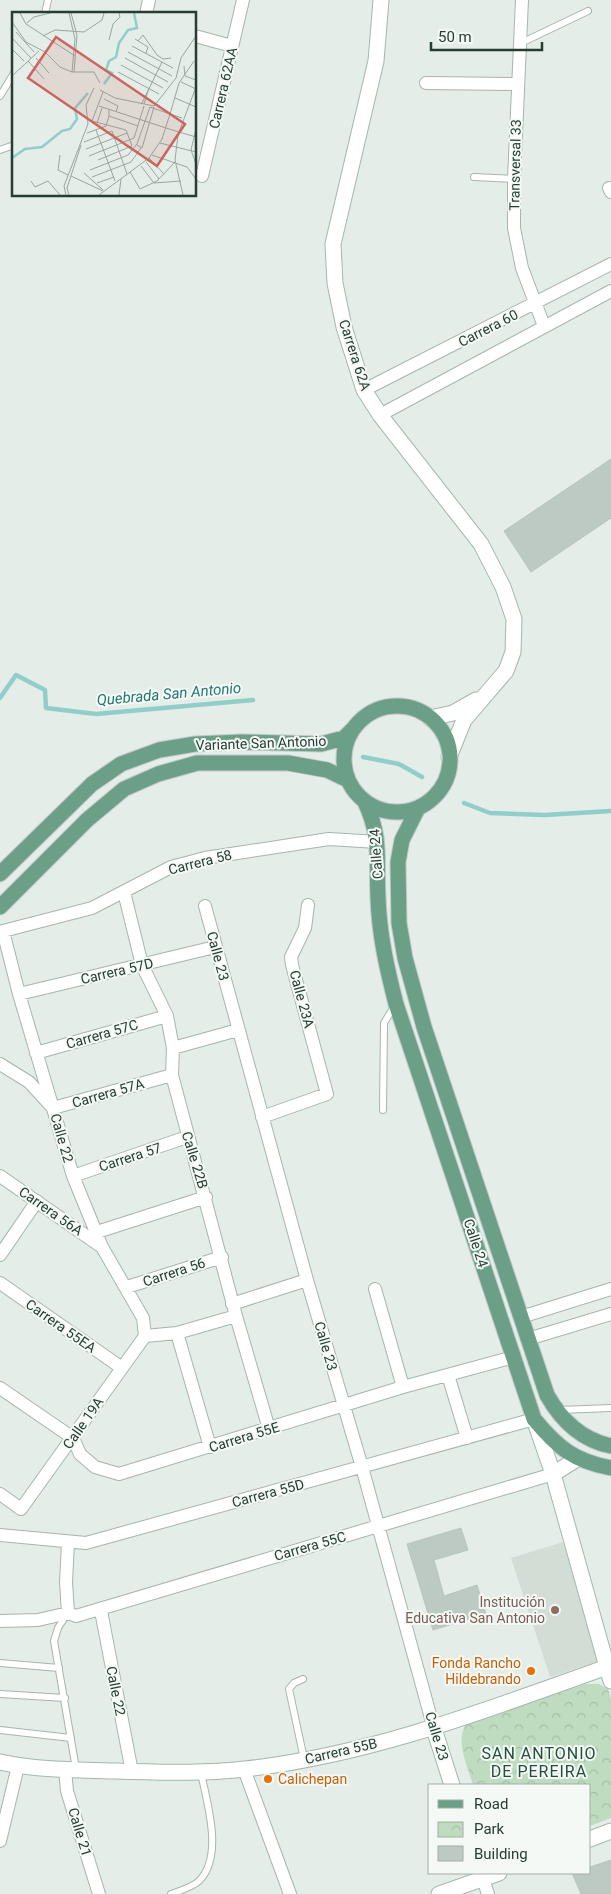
<svg xmlns="http://www.w3.org/2000/svg" width="611" height="1894" font-family="Roboto,sans-serif">
<style>
.built{fill:#d3ddd6}
.park{fill:url(#park-crowns)}
.lines{fill:none;stroke-linecap:round;stroke-linejoin:round}
.stream{stroke:#91ceca;stroke-width:4.5}
.building{fill:#bdcac3;stroke:#b7c6bd}
.lane-casing{stroke:#a7b5ad;stroke-width:8}
.street-casing{stroke:#a7b5ad;stroke-width:14}
.secondary-casing{stroke:#a3b8ad;stroke-width:17}
.primary-casing{stroke:#c2c9c6;stroke-width:17}
.lane{stroke:#fff;stroke-width:6}
.street{stroke:#fff;stroke-width:12}
.secondary{stroke:#fff;stroke-width:15}
.primary{stroke:#6c9f88;stroke-width:15}
.education-dot{fill:#8d6e63;stroke:#f5f9f6;stroke-width:2}
.food-dot{fill:#e8710a;stroke:#f5f9f6;stroke-width:2}
.labels{text-anchor:middle;stroke-width:4;stroke-linejoin:round;paint-order:stroke}
.street-label{font-size:14px;fill:#253d32;stroke:#f5f9f6}
.education-label{font-size:14px;fill:#785e54;stroke:#f5f9f6;text-anchor:end}
.food-label{font-size:14px;fill:#c56008;stroke:#f5f9f6;text-anchor:end}
.water-label{font-size:15px;font-style:italic;fill:#237672;stroke:#f5f9f6}
.quarter-label{font-size:16px;letter-spacing:1px;fill:#224e3a;stroke:#f5f9f6}
.inset-river{fill:none;stroke:#91ceca;stroke-width:2.5}
.inset-road{fill:none;stroke:#98a79f;stroke-width:1}
.view{fill:#cb655f;fill-opacity:0.15;stroke:#cb655f;stroke-width:2.5}
.inset-edge{fill:none;stroke:#253d32;stroke-width:2.5}
</style>
<defs>
<pattern id="park-crowns" width="20" height="18" patternUnits="userSpaceOnUse" patternTransform="scale(1.25)"><rect width="20" height="18" fill="#bfdcc1"/><path d="M2 6a3 3 0 1 1 6 0M12 15a3 3 0 1 1 6 0" fill="none" stroke="#a4bea6"/></pattern>
</defs>
<rect width="100%" height="100%" fill="#e4ede7"/>
<path class="built" d="M563,1542L599,1661L550,1677L511,1558Z"/>
<path class="park" d="M586,1684H599L608,1689L611,1699V1818L590,1826V1785H473C467,1764 453,1738 469,1720Z"/>
<g class="lines">
<path class="stream" d="M0,698L16,675L45,690L46,708L96,714L253,700
M363,757L399,764L422,777
M464,803L490,813L545,815L611,811"/>
</g>
<path class="building" d="M611,459V518L531,572L504,531Z
M461,1528L468,1550L434,1560L444,1596L477,1585L486,1614L433,1630L407,1544Z
M611,1860V1894H581L572,1873H590V1867Z"/>
<g class="lines">
<defs>
<path id="lane" d="M45,14L48,0
M521,43L588,11
M0,96L14,73
M0,150L14,145
M474,177L514,179
M383,1110L384,1023L395,1005
M559,1410L611,1408
M67,1614L58,1628L54,1641L76,1769
M0,1663L59,1668
M303,1679L294,1683L289,1689L304,1759
M0,1694L65,1698
M0,1730L71,1738
M171,1894C179,1891 193,1887 199,1881C224,1856 207,1803 201,1773"/>
<path id="street" d="M522,0L514,179V228L522,268L544,326
M146,14L149,0
M195,36L232,46
M426,83L518,84
M202,176L243,0
M609,188L611,192
M364,390L611,264
M380,415L611,291
M124,892L142,965L167,1016L173,1048L172,1075L236,1316L269,1429
M205,906L307,1280L362,1467L434,1729
M19,994L215,947
M173,1048L238,1030
M36,1053L167,1016
M0,1064L29,1082L53,1108L172,1075
M262,1117L327,1094L292,965L291,957L305,928L308,905
M0,1176L102,1247
M73,1176L187,1137
M97,1232L206,1197
M0,1255L37,1201
M0,1283L122,1368
M127,1287L222,1257
M375,1289L403,1387
M232,1304L307,1280
M521,1317L611,1289
M177,1333L210,1447
M145,1336L143,1318L102,1247L73,1176L19,994L3,931L92,908L171,867L205,858L329,839L378,842
M145,1336L177,1333L236,1316
M528,1339L611,1314
M448,1375L467,1438
M0,1388L73,1438L80,1454L95,1467L119,1474L403,1387L514,1357
M0,1494L21,1509L145,1336
M0,1535L86,1543L534,1419
M68,1543L66,1582L68,1613L76,1616L553,1474
M101,1611L132,1772
M0,1621L38,1620L68,1613
M244,1769L290,1894
M65,1770L67,1791L99,1894
M0,1841L18,1766
M483,1879L488,1894"/>
<path id="secondary" d="M381,0L376,61L333,244L335,283L344,327L364,390L380,415L481,544L503,587L514,619L513,652L506,671L464,720L449,757
M430,718L453,713L476,700
M534,1419L553,1474L611,1681
M553,1474L577,1459
M434,1729L452,1785
M0,1762C38,1770 77,1770 116,1771C159,1772 203,1774 245,1769C371,1755 489,1709 607,1667
M590,1839L611,1831
M439,1894L499,1873"/>
<path id="primary" d="M344 759a53 53 0 1 1 106 0a53 53 0 1 1-106 0Z
M365,802C382,838 376,859 378,897C379,934 387,969 396,1004L534,1419C558,1448 574,1461 611,1468
M418,808L402,840L398,862L399,923L405,958L424,1027L547,1395C561,1420 582,1440 611,1446
M0,874L92,784L121,764L159,750L195,744L241,742L321,744L344,738L353,729
M0,907L87,820L124,789L158,774L197,763H288L327,770L348,780"/>
</defs>
<use href="#lane" class="lane-casing"/>
<use href="#street" class="street-casing"/>
<use href="#secondary" class="secondary-casing"/>
<use href="#primary" class="primary-casing"/>
<use href="#lane" class="lane"/>
<use href="#street" class="street"/>
<use href="#secondary" class="secondary"/>
<use href="#primary" class="primary"/>
</g>
<circle class="education-dot" cx="555" cy="1610" r="5"/>
<g class="food-dot">
<circle cx="531" cy="1671" r="5"/>
<circle cx="268" cy="1779" r="5"/>
</g>
<g class="labels">
<g class="street-label">
<text transform="translate(223 88) rotate(-77)" y="5">Carrera 62AA</text>
<text transform="translate(515 165) rotate(-89)" y="5">Transversal 33</text>
<text transform="translate(488 328) rotate(-27)" y="5">Carrera 60</text>
<text transform="translate(355 355) rotate(72)" y="5">Carrera 62A</text>
<text transform="translate(261 743) rotate(-2)" y="5">Variante San Antonio</text>
<text transform="translate(376 854) rotate(-94)" y="5">Calle 24</text>
<text transform="translate(200 862) rotate(-14)" y="5">Carrera 58</text>
<text transform="translate(218 956) rotate(75)" y="5">Calle 23</text>
<text transform="translate(117 971) rotate(-13)" y="5">Carrera 57D</text>
<text transform="translate(302 999) rotate(75)" y="5">Calle 23A</text>
<text transform="translate(102 1034) rotate(-16)" y="5">Carrera 57C</text>
<text transform="translate(108 1093) rotate(-16)" y="5">Carrera 57A</text>
<text transform="translate(62 1138) rotate(74)" y="5">Calle 22</text>
<text transform="translate(130 1157) rotate(-18)" y="5">Carrera 57</text>
<text transform="translate(195 1160) rotate(73)" y="5">Calle 22B</text>
<text transform="translate(51 1211) rotate(35)" y="5">Carrera 56A</text>
<text transform="translate(476 1243) rotate(72)" y="5">Calle 24</text>
<text transform="translate(174 1272) rotate(-18)" y="5">Carrera 56</text>
<text transform="translate(61 1326) rotate(35)" y="5">Carrera 55EA</text>
<text transform="translate(326 1346) rotate(74)" y="5">Calle 23</text>
<text transform="translate(83 1423) rotate(-55)" y="5">Calle 19A</text>
<text transform="translate(244 1437) rotate(-17)" y="5">Carrera 55E</text>
<text transform="translate(268 1493) rotate(-15)" y="5">Carrera 55D</text>
<text transform="translate(310 1546) rotate(-16)" y="5">Carrera 55C</text>
<text transform="translate(116 1691) rotate(79)" y="5">Calle 22</text>
<text transform="translate(437 1736) rotate(73)" y="5">Calle 23</text>
<text transform="translate(341 1751) rotate(-13)" y="5">Carrera 55B</text>
<text transform="translate(80 1832) rotate(73)" y="5">Calle 21</text>
</g>
<g class="education-label">
<text x="545" y="1607">Institución<tspan x="545" dy="16">Educativa San Antonio</tspan></text>
</g>
<g class="food-label">
<text x="521" y="1668">Fonda Rancho<tspan x="521" dy="16">Hildebrando</tspan></text>
<text x="278" y="1784" text-anchor="start">Calichepan</text>
</g>
<g class="water-label">
<text transform="translate(169 694) rotate(-5)" y="5">Quebrada San Antonio</text>
</g>
<g class="quarter-label">
<text x="539" y="1759">SAN ANTONIO<tspan x="539" dy="18">DE PEREIRA</tspan></text>
</g>
</g>
<g transform="translate(12 12)">
<rect width="184" height="184" fill="#e4ede7"/>
<path class="inset-river" d="M92,72L100,61L94,58L97,49L104,45L107,31L116,18L125,16L122,1M0,146L13,137L30,135L50,119L58,117L65,107L63,96L76,81"/>
<path class="inset-road" d="M8,1L14,12L63,44M57,1L63,27L60,60M59,1L65,23L62,60M0,10L14,30L33,40L48,55L60,60H82L88,71M15,11L22,5L38,1M4,20L22,40M31,24L43,18L72,20L90,8L92,1M0,26L19,46M123,27L136,35L134,41M97,28L101,12L108,5L107,1M126,29L131,23L145,43L151,47L159,46M120,34L161,56M0,37L12,49M116,40L160,64M24,46L37,61M113,46L156,70M16,49L32,67M109,53L151,76M172,54L173,64L184,68M106,60L147,82M0,64L27,39M169,70L184,77M88,78L103,86L142,94L164,66L169,46L184,24M163,86L184,95M92,87L106,94L104,100M130,91L150,50M132,92L137,76M87,94L154,116M97,98V104L126,114M85,111L90,96M154,116L167,120L184,75M184,117L179,138L184,152M84,118L103,169M100,119L115,162M75,121L94,114L97,104M72,130L100,119M148,131L184,140M125,133L130,136L142,95M74,137L115,121M48,143L46,158L56,163M140,143L175,155L184,167M77,144L122,126L132,94M137,146L152,162M86,148L120,134L114,118L80,109L91,80M134,150L147,167M129,154L142,171L169,169M78,158L116,143L125,132L138,95L158,102L167,71L182,49M118,160L128,177L145,169L163,150M72,161L91,178M59,164L91,179M80,165L119,150L129,136M19,169L23,175L36,169L48,183M85,171L102,165M54,183L52,174L76,112L74,93L82,76M57,183L55,176L69,133M87,183L137,146L150,127L158,102L170,106M107,183L109,167M171,183L163,148L166,123L167,120L184,125"/>
<path class="view" d="M44,25L173,112L145,154L16,66Z"/>
<rect width="184" height="184" class="inset-edge"/>
</g>
<rect x="428" y="1784" width="162" height="90" fill="#f5f9f6" stroke="#a2aea8"/>
<rect x="438" y="1800" width="25" height="8" fill="#6c9f88" stroke="#a2aea8"/>
<text x="474" y="1809" font-size="15" fill="#253d32">Road</text>
<rect x="438" y="1822" width="25" height="15" fill="url(#park-crowns)" stroke="#a2aea8"/>
<text x="474" y="1834" font-size="15" fill="#253d32">Park</text>
<rect x="438" y="1846" width="25" height="15" fill="#bdcac3" stroke="#a2aea8"/>
<text x="474" y="1859" font-size="15" fill="#253d32">Building</text>
<path d="M431 42v8h111v-8" fill="none" stroke="#253d32" stroke-width="2.5"/>
<text x="438" y="42" font-size="15" fill="#253d32" stroke="#f5f9f6" stroke-width="4" paint-order="stroke">50 m</text>
</svg>
